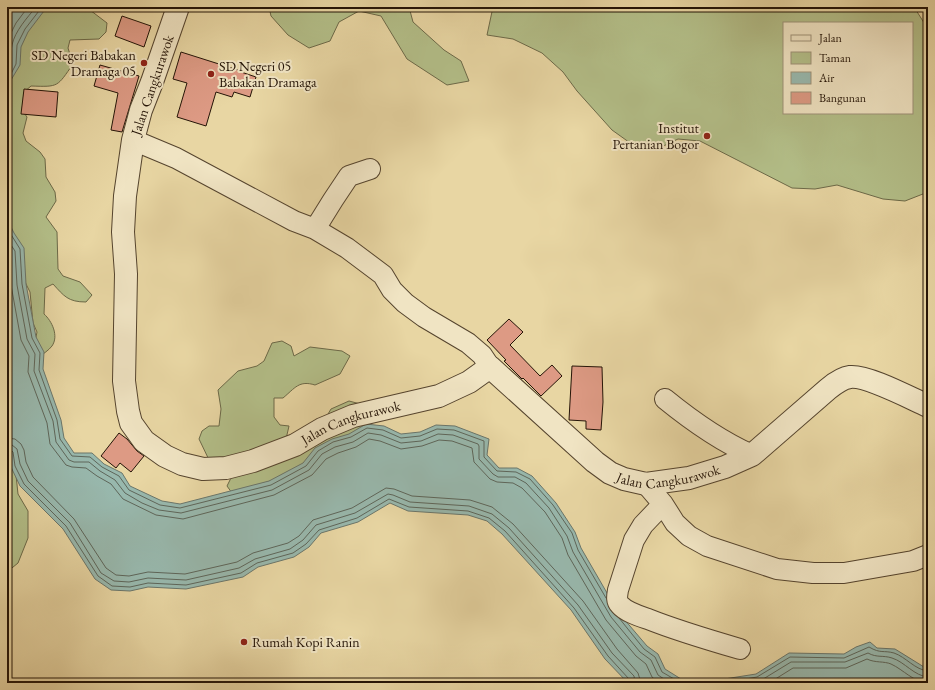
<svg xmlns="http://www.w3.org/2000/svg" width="935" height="690" font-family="'EB Garamond',serif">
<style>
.green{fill:#b3be88;stroke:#6c6948;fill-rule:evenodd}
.water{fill:#98b8ad;stroke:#6a766b}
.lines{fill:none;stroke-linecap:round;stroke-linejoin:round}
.shore{stroke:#5e665a;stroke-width:1}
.building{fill:#dd9a84;stroke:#241407}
.minor-casing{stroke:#55442e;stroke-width:22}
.tertiary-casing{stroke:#55442e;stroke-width:24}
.minor{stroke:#f0e4c3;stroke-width:20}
.tertiary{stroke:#f0e4c3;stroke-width:22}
.poi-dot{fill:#8f2418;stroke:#f0e4c3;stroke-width:1.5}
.labels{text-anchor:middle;stroke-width:4;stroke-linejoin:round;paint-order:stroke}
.poi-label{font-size:14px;fill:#241407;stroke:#f0e4c3;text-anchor:end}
.street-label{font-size:14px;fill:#241407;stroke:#f0e4c3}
</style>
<rect width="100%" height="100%" fill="#e8d6a3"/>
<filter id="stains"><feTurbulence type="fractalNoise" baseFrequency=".005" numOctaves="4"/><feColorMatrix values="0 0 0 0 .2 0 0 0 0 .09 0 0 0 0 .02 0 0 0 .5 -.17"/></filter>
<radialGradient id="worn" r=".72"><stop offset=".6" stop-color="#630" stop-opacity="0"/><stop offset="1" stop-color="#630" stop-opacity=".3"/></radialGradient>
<path class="green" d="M34,7H86L107,23L106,32L99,39L70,40L68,48L73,64C57,87 59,87 31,86L24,92L22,110L27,117L23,133L26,141L40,152L45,159L46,177L55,192L56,201L46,217L57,232L58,269L63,276L80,282L92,295L86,302C68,302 64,296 53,284L45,288L44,314C52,321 59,336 52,346C49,350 43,354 39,357L36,337L37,332L33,323L30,292L26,284L7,227V69Z
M269,7H409L413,22L444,50L461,61L469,81L447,85L407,59L381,16L359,11L339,22L330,41L309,48L288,35L271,16Z
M493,7H914L928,29V192L905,201L883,199L837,185L815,189L792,188L700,141L678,139L655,150L633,145L612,130L577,91L563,72L542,53L513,39L487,35ZM784,23H912V113H784Z
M282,341L291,346L294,356L310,347L342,351L350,356L340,374L315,385C299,380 295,388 283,398H274V417L280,425L289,426L283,452L322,424L331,409L349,401L368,406L372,423L367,432L321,465L232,493L227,486L231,478L211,464L199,439L202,431L209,426H219L221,409L218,390L238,371L257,366L264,361L272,343Z
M7,451L11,456L16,475L18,494L28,511V538L18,563L7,572Z"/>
<path class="water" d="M7,7H47L28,32L21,47L20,65L11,80L7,100Z
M7,219L14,233L24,248L26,284L36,337L44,352L43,369L61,420L64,438L74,453H92L104,464L122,473L130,486L162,501L180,504L269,481L303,463L315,448L332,439L349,434L366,424L384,426L401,434L420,432L436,425L455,426L489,439L487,455L499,468H517L532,476L556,503L575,532L581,548L618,612L647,646L658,654L665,669L681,679L699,683L756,674L789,653L844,654L856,647L870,642L877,648L895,649L924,667L928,668V683H628L605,659L571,610L502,534L487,521L468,515L408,511L390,503L358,522L321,533L309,547L294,557L258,567L243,577L186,589L148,587L130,591L111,590L95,579L63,529L20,486L11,467L7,445Z"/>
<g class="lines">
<path class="shore" d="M7,41L16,23L28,7
M7,70C12,60 10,55 12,45C15,31 27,18 36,7
M7,82L16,64L17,45L25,29L42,7
M7,228L20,249L22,284L32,338L40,353L39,370L57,420L60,439L72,456L90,457L102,467L119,476L129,490L160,505L180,508L271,485L306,466L318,451L333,442L351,437L367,428L383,430L401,438L420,436L437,429L454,430L484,441V457L497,471L516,472L530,479L553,505L572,533L578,550L606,598
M7,239L15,251L17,285L27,339L35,354L34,371L53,421L56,442L69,460L74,462H89L100,471L115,480L125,493L142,503L159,510L181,513L272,490L309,470L322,454L335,447L353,442L368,433L381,435L401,443L421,441L438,434L453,435L478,444L479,446V459L493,474L498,477H515L526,483L549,508L567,536L573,552L611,617L640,652L651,660L658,675L670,683
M7,249L9,253L11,285L21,340L29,356L28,372L47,423L50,444L66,465L72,467L86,468L97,476L111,484L123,499L156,515L183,519L274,495L312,475L326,459L338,453L356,447L369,439L380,441L401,449L422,446L439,440L452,441L472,448L474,462L490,479L497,482L513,483L522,488L545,512L562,538L568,555L606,620L636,656L646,664L652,677L659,683
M7,438L15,439L21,444L24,450L26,462L33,477L74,519L106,568L116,575L129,576L148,572L185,574L237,562L253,553L288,543L299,536L313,520L352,508L386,488L394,489L412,496L470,500L492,507L513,524L583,601L617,649L638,673L641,683
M7,444L12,445L17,449L20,464L28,481L70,523L101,573L114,581L129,582L148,578L186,580L239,568L255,559L290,549L303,540L316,525L355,513L388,494L393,495L410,502L469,506L492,514L509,528L578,605L612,653L634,676L635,683
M7,449H10L13,452L15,466L24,484L66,526L98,576L112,586L130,587L148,583L186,585L241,573L257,563L293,553L306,544L319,530L357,518L389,499L409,507L468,511L489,518L505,531L574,608L608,656L629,679L630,683
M619,618L644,649L655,657L662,672L681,683
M722,683L757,677L790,657L844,658L869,647C881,654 883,650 894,653C906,657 915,670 928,671
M754,683L760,681L791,662H845L868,653C877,658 883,655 892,658C905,662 914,676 928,677
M769,683L793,668H846L867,659C875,663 884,661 891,664C904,670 913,682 928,683"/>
</g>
<path class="building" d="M122,16L151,26L144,47L115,36Z
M181,52L241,71V72L256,77L250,97L234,92L232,97L216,92L206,126L177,117L187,83L173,79Z
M100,65L139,76L122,132L111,130L118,93L94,86Z
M24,89L58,92L56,117L21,114Z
M509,319L523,332L510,345L540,376L552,365L562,376L541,396L523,378L522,379L504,361L506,360L487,340Z
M572,366L602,367L603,402L601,430L586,429V421L569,420Z
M119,433L127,439L137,451L144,456L131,472L120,463L116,468L101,456Z"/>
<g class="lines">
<defs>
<path id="minor" d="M133,140L176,158L294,221L315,229L347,248L383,275L392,290L405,303L424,317L468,343L482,355L490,367
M315,229L333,200L349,176L370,169
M665,399C692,421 720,441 752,455
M646,484L663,504L675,523L689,536L707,546L777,569L813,573H844L913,561L928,555
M663,504L643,525L634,540L618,590C617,596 616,601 620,605C626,612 639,616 648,619C678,631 709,640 740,649"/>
<g id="tertiary">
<path id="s1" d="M178,7L152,82L141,110L133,140L125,196L123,232L126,274L124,381L128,411L131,423L144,441L165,456L182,464L203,469L226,468L253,461L295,445L322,429L353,416L439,396L469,382L490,367L595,462L610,473L624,479L646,484L689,478L725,467L752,455L828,389C834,384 842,378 850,377C867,375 910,398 928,406"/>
</g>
</defs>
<use href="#minor" class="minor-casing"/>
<use href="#tertiary" class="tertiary-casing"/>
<use href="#minor" class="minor"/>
<use href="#tertiary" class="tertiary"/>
</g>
<g class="poi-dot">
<circle cx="144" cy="63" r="4"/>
<circle cx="211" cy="74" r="4"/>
<circle cx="707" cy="136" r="4"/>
<circle cx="244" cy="642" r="4"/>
</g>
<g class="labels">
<g class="poi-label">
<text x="136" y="60">SD Negeri Babakan<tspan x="136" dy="16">Dramaga 05</tspan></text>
<text x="219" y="71" text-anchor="start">SD Negeri 05<tspan x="219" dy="16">Babakan Dramaga</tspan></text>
<text x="699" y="133">Institut<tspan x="699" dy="16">Pertanian Bogor</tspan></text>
<text x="252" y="647" text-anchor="start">Rumah Kopi Ranin</text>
</g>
<g class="street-label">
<text transform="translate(152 85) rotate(-71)" y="5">Jalan Cangkurawok</text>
<text dy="5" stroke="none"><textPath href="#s1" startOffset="670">Jalan Cangkurawok</textPath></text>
<text dy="5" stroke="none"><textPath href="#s1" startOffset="1042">Jalan Cangkurawok</textPath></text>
</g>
</g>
<rect width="935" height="690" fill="none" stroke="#e8d6a3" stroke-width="24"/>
<rect x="8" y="8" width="919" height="674" fill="none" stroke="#241407" stroke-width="2"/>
<rect x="12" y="12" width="911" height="666" fill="none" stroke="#241407"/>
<rect x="783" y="22" width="130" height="92" fill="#f0e4c3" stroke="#9e9178"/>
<rect x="791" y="35" width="20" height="6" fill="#f0e4c3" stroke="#9e9178"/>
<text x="819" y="42" font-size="12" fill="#241407">Jalan</text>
<rect x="791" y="52" width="20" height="12" fill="#b3be88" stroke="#9e9178"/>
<text x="819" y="62" font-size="12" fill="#241407">Taman</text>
<rect x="791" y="72" width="20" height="12" fill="#98b8ad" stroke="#9e9178"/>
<text x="819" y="82" font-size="12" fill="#241407">Air</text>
<rect x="791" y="92" width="20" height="12" fill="#dd9a84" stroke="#9e9178"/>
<text x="819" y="102" font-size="12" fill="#241407">Bangunan</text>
<rect width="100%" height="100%" filter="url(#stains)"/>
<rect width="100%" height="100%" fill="url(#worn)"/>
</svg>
